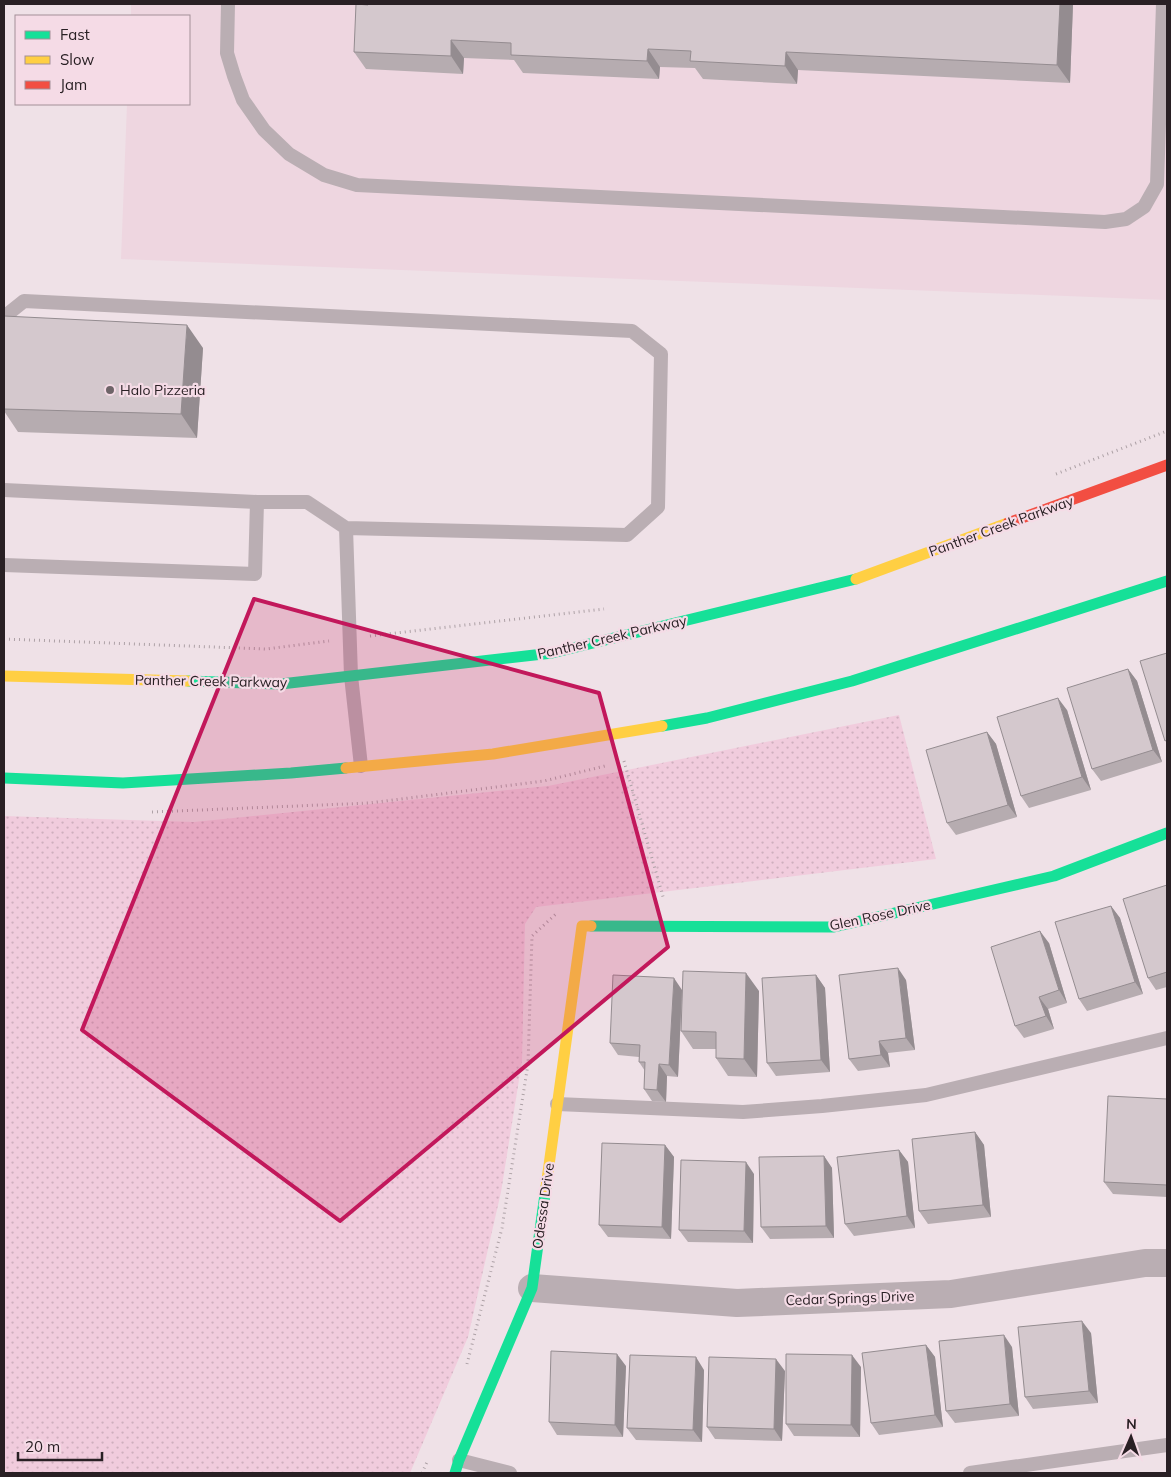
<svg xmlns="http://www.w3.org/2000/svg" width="1171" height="1477" font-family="Mulish,sans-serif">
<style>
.built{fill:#eed6e0}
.grass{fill:url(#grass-dots)}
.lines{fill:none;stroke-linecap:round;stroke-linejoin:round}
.path{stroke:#ada1a6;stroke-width:3;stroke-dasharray:1 4;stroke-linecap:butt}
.lane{stroke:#baaeb3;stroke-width:14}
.street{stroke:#baaeb3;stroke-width:28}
.fast{stroke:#16e098;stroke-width:11}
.slow{stroke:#ffcf43;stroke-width:11}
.jam{stroke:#f24e42;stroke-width:11}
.wall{fill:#b6acb0}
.shaded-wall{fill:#948c90}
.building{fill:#d4c8cd;stroke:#948c90}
.marked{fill:#c2185b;fill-opacity:0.2;stroke:#c2185b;stroke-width:4;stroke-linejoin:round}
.poi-dot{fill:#6e6468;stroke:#f5dbe6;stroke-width:2}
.labels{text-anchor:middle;stroke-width:4.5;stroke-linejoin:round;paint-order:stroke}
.poi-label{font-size:14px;fill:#292024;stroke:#f5dbe6;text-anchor:start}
.street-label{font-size:14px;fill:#292024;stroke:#f5dbe6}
</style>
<defs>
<pattern id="grass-dots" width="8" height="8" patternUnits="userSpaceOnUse" patternTransform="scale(1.25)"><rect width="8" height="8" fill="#f1ccdd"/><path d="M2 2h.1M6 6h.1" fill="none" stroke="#cfafbe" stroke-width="1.8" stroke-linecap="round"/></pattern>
</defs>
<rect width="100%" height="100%" fill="#efe1e7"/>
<path class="built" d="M131,4H1167V300L121,259L127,104H189V16H131Z"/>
<path class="grass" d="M899,715L936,859L536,907L525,924L522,1061L501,1192L468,1337L410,1473H4V816L194,822L548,786Z"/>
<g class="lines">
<path class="path" d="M1056,474L1167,431
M370,636L604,609
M4,639L266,649L329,641
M624,761L664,900
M152,812L369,803L544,781L605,766
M467,1364L502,1228L528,1064L532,936L557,913
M422,1473L427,1462"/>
<path class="lane" d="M228,4L227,53L234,76L243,100L264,130L289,154L324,175L357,185L1105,222L1126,219L1144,207L1157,184L1163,4
M4,317L24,301L632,331L661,354L658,507L627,535L346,528L351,676L361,766
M4,490L257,502
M4,565L255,574L257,502H307L346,528
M557,1104L743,1112L822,1106L926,1095L1167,1038
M459,1460L510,1473
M970,1473L1167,1445"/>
<path class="street" d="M532,1288L737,1303L951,1294L1145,1263H1167"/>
<path class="fast" d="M188,681L281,684L552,653L856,579
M662,726L707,718L852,681L1167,581
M4,778L123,783L291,773L346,768
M591,926L834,927L1054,876L1167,833
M455,1473L459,1460L532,1288L546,1187"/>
<path class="slow" d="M856,579L1008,523
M4,676L188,681
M346,768L493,754L662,726
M546,1187L582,926H591"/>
<path class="jam" d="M1008,523L1167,465"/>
</g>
<path class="wall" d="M368,4H1073L1070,83L798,70L797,84L703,79L695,68L660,67L659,79L523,73L514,60L464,58L463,74L366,69L354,52Z
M4,316L203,348L197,438L18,432L4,411Z
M1128,669L1137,681L1162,762L1101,781L1092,769Z
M1067,710L1091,790L1029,808L1021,796Z
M987,732L996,744L1017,817L956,835L947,823Z
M1167,885V987L1156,990L1148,978Z
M1111,906L1120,918L1143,994L1087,1011L1079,999Z
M1049,943L1067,1003L1048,1009L1054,1029L1024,1038L1015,1026Z
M816,975L825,988L830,1072L776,1076L767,1063Z
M906,980L915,1050L888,1053L890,1067L858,1071L849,1059Z
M682,990L759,991L757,1077L728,1076L716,1058V1049H693L681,1031L682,995L678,1077L667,1076L666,1102L652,1101L644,1089L645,1071L639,1062V1057L618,1055L610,1043Z
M1167,1099V1197L1113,1194L1104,1182Z
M975,1132L984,1145L991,1217L928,1224L919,1211Z
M665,1145L674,1157L671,1239L608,1237L599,1225Z
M899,1150L908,1162L915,1228L854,1236L845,1224Z
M824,1156L832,1168L834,1238L770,1239L761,1227Z
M754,1174L753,1243L688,1242L679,1230Z
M1091,1333L1098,1403L1033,1409L1025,1397Z
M926,1345L935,1357L943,1427L879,1435L871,1423Z
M1012,1347L1019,1416L955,1423L946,1411Z
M626,1366L623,1437L557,1435L549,1422Z
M861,1367L860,1437L794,1436L786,1424Z
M704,1370L702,1442L636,1440L627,1428Z
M785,1371L782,1441L715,1439L707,1427Z"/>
<path class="shaded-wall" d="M1060,4H1073L1070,83L1057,65Z
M451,40L464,58L463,74L451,56Z
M648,49L660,67L659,79L647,61Z
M786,52L798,70L797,84L785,66Z
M187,325L203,348L197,438L181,414Z
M1128,669L1137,681L1162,762L1153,750Z
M1058,698L1067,710L1091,790L1082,777Z
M987,732L996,744L1017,817L1008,805Z
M1111,906L1120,918L1143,994L1135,982Z
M1040,931L1049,943L1067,1003L1059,990Z
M898,968L906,980L915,1050L906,1038Z
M746,973L759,991L757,1077L744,1059Z
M816,975L825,988L830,1072L821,1060Z
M674,978L682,990L678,1077L669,1065Z
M1039,997L1048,1009L1054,1029L1046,1016Z
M879,1041L888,1053L890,1067L881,1055Z
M659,1064L667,1076L666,1102L657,1090Z
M975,1132L984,1145L991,1217L983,1205Z
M665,1145L674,1157L671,1239L662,1227Z
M899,1150L908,1162L915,1228L907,1216Z
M824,1156L832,1168L834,1238L826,1226Z
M746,1162L754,1174L753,1243L744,1231Z
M1082,1321L1091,1333L1098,1403L1089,1391Z
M1004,1335L1012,1347L1019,1416L1010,1404Z
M926,1345L935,1357L943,1427L935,1415Z
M617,1354L626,1366L623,1437L615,1425Z
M852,1355L861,1367L860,1437L851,1425Z
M696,1357L704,1370L702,1442L693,1430Z
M776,1359L785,1371L782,1441L774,1429Z"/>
<path class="building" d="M356,4L368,5V4H1060L1057,65L786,52L785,66L690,61L691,51L648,49L647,61L511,55V43L451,40V56L354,52Z
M4,316L187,325L181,414L4,409Z
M1167,653V740L1165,741L1140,661Z
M1128,669L1153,750L1092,769L1067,688Z
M1058,698L1082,777L1021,796L997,717Z
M987,732L1008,805L947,823L926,750Z
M1167,885V972L1148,978L1123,899Z
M1111,906L1135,982L1079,999L1055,922Z
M1040,931L1059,990L1039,997L1046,1016L1015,1026L991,947Z
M898,968L906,1038L879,1041L881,1055L849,1059L839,975Z
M683,971L746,973L744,1059L716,1058V1032L681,1031Z
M613,975L674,978L669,1065L659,1064L657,1090L644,1089L645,1062H639L640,1045L610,1043Z
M816,975L821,1060L767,1063L762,978Z
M1108,1096L1167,1099V1185L1104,1182Z
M975,1132L983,1205L919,1211L912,1139Z
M602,1143L665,1145L662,1227L599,1225Z
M899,1150L907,1216L845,1224L837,1157Z
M824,1156L826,1226L761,1227L759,1157Z
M681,1160L746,1162L744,1231L679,1230Z
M1082,1321L1089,1391L1025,1397L1018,1327Z
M1004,1335L1010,1404L946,1411L939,1341Z
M926,1345L935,1415L871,1423L862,1353Z
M551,1351L617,1354L615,1425L549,1422Z
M786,1354L852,1355L851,1425L786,1424Z
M630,1355L696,1357L693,1430L627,1428Z
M709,1357L776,1359L774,1429L707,1427Z"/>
<path class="marked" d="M254,599L599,693L668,947L340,1221L82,1030Z"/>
<circle class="poi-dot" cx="110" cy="390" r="5"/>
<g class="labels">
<g class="poi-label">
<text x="120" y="395">Halo Pizzeria</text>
</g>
<g class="street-label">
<text transform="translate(1001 526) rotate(-20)" y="5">Panther Creek Parkway</text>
<text transform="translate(612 637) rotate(-13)" y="5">Panther Creek Parkway</text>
<text transform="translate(211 681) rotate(1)" y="5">Panther Creek Parkway</text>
<text transform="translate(880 915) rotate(-12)" y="5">Glen Rose Drive</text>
<text transform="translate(543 1206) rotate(-82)" y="5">Odessa Drive</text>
<text transform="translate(850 1298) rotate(-2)" y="5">Cedar Springs Drive</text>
</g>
</g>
<rect width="1171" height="1477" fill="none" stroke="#292024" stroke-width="10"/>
<rect x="15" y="15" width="175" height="90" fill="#f5dbe6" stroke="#a39098"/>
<rect x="25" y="31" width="25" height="8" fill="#16e098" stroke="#a39098"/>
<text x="60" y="40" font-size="15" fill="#292024">Fast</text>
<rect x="25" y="56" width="25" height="8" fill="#ffcf43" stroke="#a39098"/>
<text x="60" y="65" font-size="15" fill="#292024">Slow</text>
<rect x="25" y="81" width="25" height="8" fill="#f24e42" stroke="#a39098"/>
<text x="60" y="90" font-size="15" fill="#292024">Jam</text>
<g transform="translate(1131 1437) rotate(2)" stroke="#f5dbe6" stroke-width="4" paint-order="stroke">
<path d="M0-4L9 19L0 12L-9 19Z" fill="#292024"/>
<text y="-8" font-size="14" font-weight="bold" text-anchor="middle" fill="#292024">N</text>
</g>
<path d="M18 1452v8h84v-8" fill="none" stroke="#292024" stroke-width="2.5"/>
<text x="25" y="1452" font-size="15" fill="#292024" stroke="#f5dbe6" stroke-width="4" paint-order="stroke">20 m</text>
</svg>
